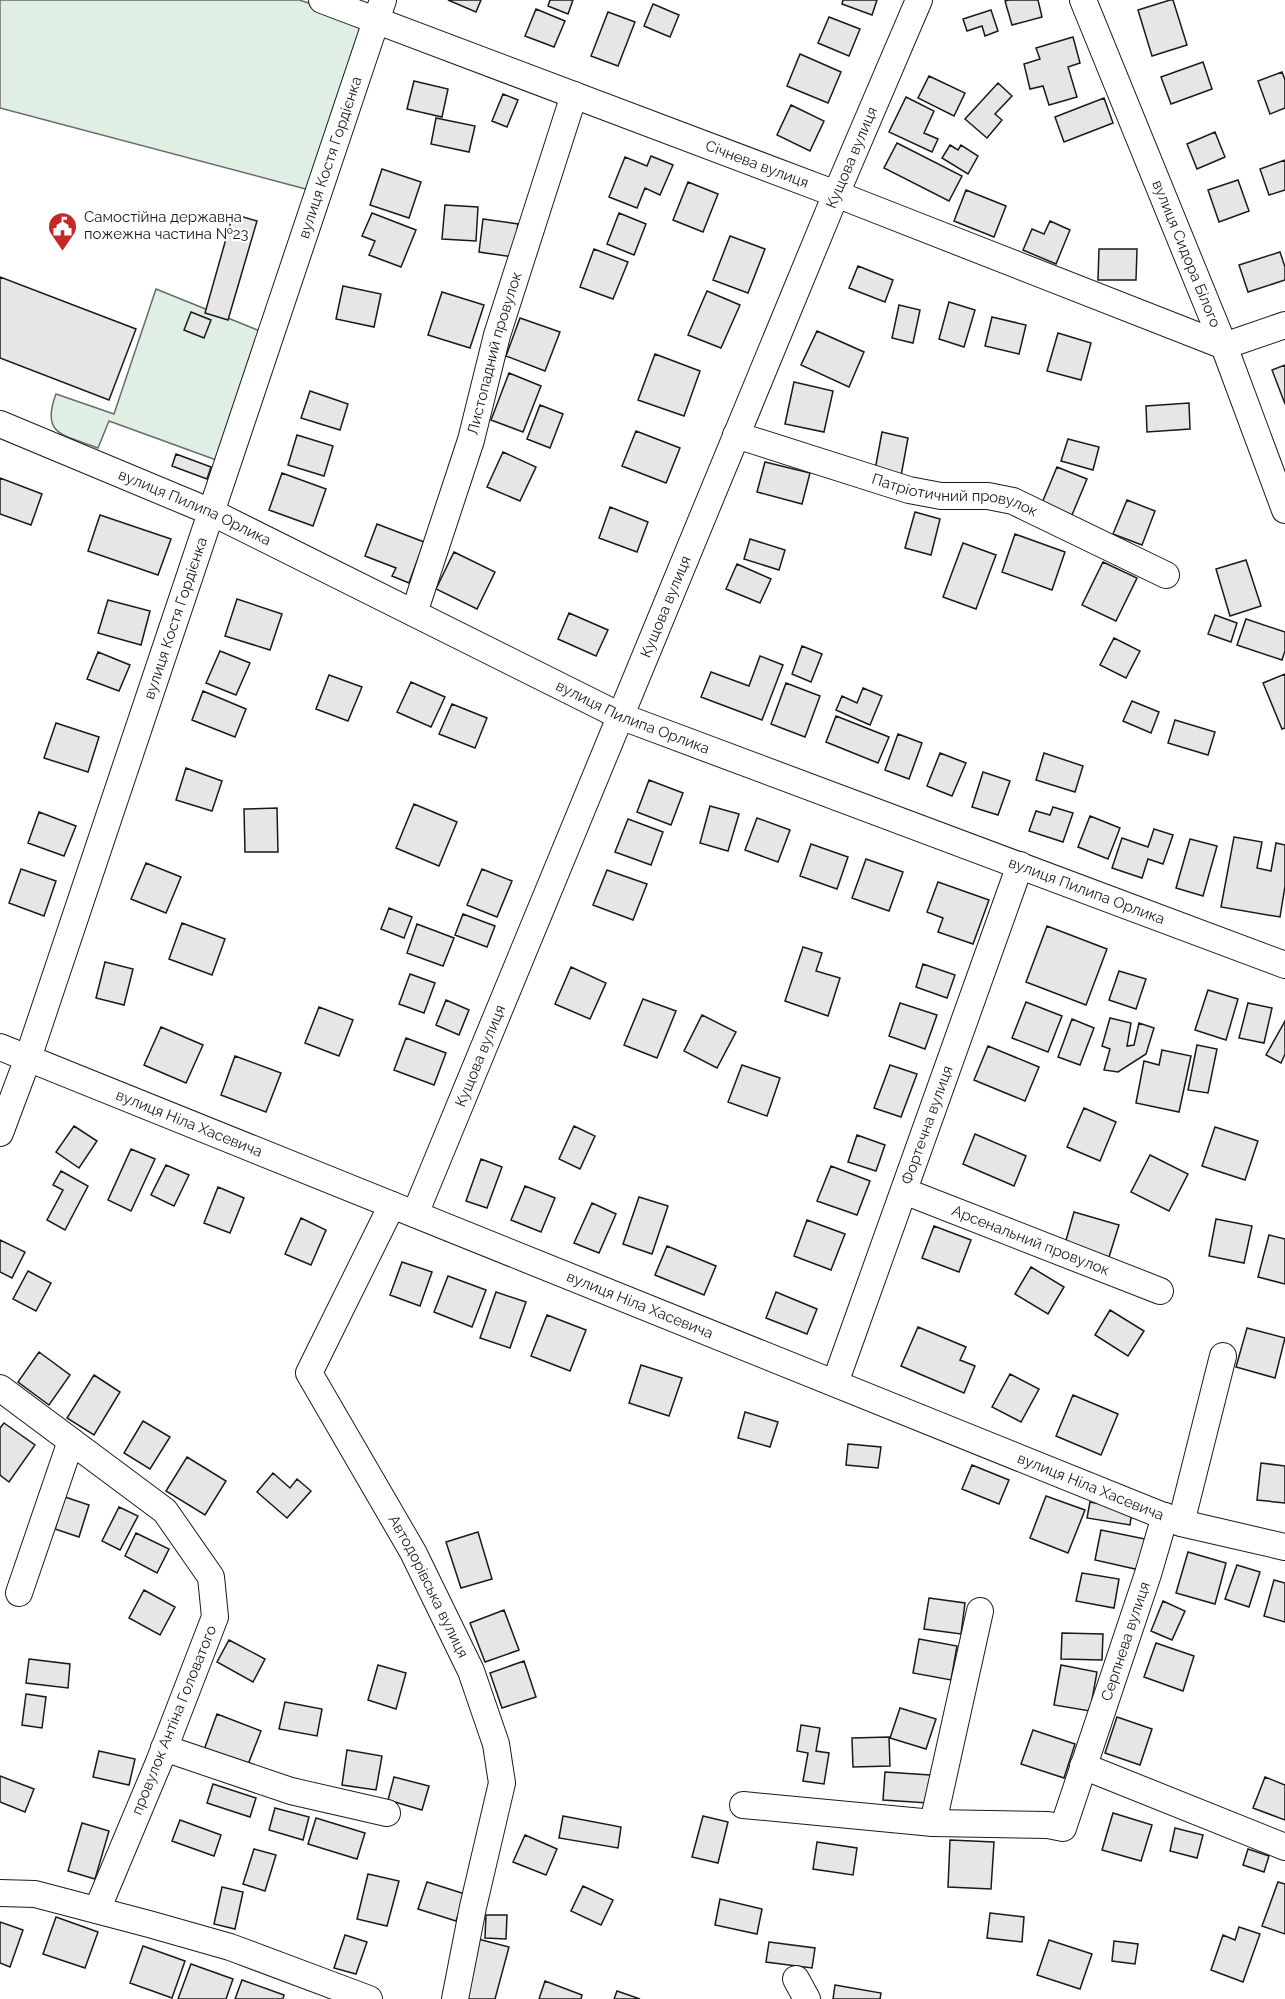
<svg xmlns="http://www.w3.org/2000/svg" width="1285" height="1999" font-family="Raleway,sans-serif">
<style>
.green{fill:#e0efe3;stroke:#6a6a6a;stroke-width:1.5}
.building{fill:#e6e6e6;stroke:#1a1a1a;stroke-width:1.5}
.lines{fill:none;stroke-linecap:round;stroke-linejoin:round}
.minor-casing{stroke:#1a1a1a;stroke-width:28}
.minor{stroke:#fff;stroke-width:26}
.labels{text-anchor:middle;stroke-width:4.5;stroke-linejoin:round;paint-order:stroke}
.street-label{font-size:15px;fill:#1a1a1a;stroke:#fff}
.poi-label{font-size:15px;fill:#1a1a1a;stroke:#fff;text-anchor:start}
</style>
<rect width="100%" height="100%" fill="#fff"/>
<path class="green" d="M0,0H299L367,21L317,192L0,108Z
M156,289L260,331L219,461L109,421L98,448C65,435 40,436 56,394L114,414Z"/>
<path class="building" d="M448,0H481L476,12Z
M550,0H573L568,14L548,6Z
M843,0H877L872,15L842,4Z
M1009,0H1038L1042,17L1012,25L1005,1Z
M1170,0H1173L1187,45L1152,56L1138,10Z
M653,4L679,15L670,37L644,26Z
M536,9L565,21L554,47L525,36Z
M991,10L998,31L985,36L982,26L967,31L963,19Z
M608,12L635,22L618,66L591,56Z
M829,17L860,29L849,56L818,43Z
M1073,37L1080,63L1068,67L1077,97L1049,105L1043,86L1030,89L1024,64L1040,59L1036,48Z
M800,54L841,72L828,103L787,86Z
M1203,62L1212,89L1171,104L1161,77Z
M1282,72L1285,80V108L1270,114L1258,81Z
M929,76L965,93L954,116L918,98Z
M414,81L448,89L442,117L407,109Z
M998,83L1012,96L995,114L1002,120L987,138L965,119Z
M503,94L518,100L507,127L492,121Z
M906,97L934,111L924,133L938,139L932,152L889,132Z
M1104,98L1113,123L1064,142L1055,117Z
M791,105L824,121L810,151L777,135Z
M436,118L475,126L469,152L431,144Z
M1215,132L1225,157L1197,169L1187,144Z
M897,143L962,176L949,201L884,168Z
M950,145L958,150L961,145L978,156L968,174L942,158Z
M651,156L673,165L660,195L645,188L637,208L609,197L625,157L647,166Z
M1285,160V190L1269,195L1260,169Z
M382,169L421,182L409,218L370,205Z
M1238,180L1249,211L1219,222L1208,190Z
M688,182L718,194L703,232L673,220Z
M966,190L1006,206L994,237L954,221Z
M445,205L478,207L476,241L442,239Z
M372,213L416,230L401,267L369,255L375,241L362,236Z
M619,213L646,224L634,255L607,244Z
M233,214L257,221L228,320L205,313Z
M483,219L518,224L513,257L479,252Z
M1050,221L1070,230L1056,264L1023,250L1032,229L1044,234Z
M730,236L765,249L748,293L713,280Z
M594,249L628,262L613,299L580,287Z
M1099,249H1137L1136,280H1098Z
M1280,252L1285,267V280L1248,292L1239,265Z
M858,266L893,280L885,302L849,288Z
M0,277L136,329L109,400L0,358Z
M343,286L381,294L374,327L336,319Z
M707,291L740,305L721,348L688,335Z
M442,292L484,305L470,348L428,335Z
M949,302L975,310L964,347L939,339Z
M899,305L920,310L913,343L892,338Z
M191,312L211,320L204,338L184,330Z
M992,317L1026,325L1019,354L985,346Z
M520,318L560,332L545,371L506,356Z
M817,331L864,352L849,387L801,365Z
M1058,333L1091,343L1081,380L1047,371Z
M655,354L700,371L684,416L638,400Z
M1285,365V404L1272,370Z
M509,373L541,386L523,432L491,420Z
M794,382L833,391L824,432L785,424Z
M310,391L348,404L340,430L301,418Z
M1189,403L1190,429L1147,432L1146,406Z
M540,405L563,414L550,448L527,439Z
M636,431L680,448L666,483L622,466Z
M882,432L908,438L901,476L875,470Z
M297,435L333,446L324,476L288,465Z
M1068,439L1099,447L1093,470L1061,461Z
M503,452L536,467L520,501L487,487Z
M176,454L211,467L207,479L172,466Z
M765,462L810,473L802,504L757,492Z
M1057,467L1087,479L1072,515L1042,503Z
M282,473L326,489L313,526L269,510Z
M0,478L42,494L31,525L0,514Z
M1127,500L1155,511L1142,545L1113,534Z
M610,507L648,522L637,552L599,538Z
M915,512L940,519L931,555L905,548Z
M100,515L171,539L158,575L88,551Z
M377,524L424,542L409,583L392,576L396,568L365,556Z
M1015,534L1065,552L1052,590L1002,572Z
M750,539L785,550L779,570L744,559Z
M963,543L996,555L976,609L943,597Z
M454,552L495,572L477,609L436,589Z
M1246,560L1261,606L1230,616L1216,569Z
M1103,562L1137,578L1116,621L1082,605Z
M737,564L771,579L760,603L726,589Z
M237,599L282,614L270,650L225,636Z
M108,600L150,611L141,645L98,633Z
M569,613L608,630L596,656L558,639Z
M1215,615L1237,623L1231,642L1208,634Z
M1246,619L1285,632V651L1282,660L1237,645Z
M1114,638L1140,651L1126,678L1100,665Z
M802,646L822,654L811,682L792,674Z
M220,651L250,663L236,695L206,683Z
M98,652L130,665L119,691L87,679Z
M760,656L783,665L762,720L701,697L711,672L749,686Z
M1285,674V728L1282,729L1263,683Z
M329,675L362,687L348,721L316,709Z
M411,682L445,697L431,727L397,712Z
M786,683L820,696L805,737L771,724Z
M863,688L882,696L870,725L836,710L842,696L857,703Z
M203,691L246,709L235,737L192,720Z
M1132,701L1159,712L1151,733L1123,721Z
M452,704L487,718L475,748L439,734Z
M836,716L889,737L878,763L826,742Z
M1175,720L1215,732L1208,755L1168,743Z
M56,723L99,737L88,772L44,758Z
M898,734L922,743L909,779L885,770Z
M940,753L966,763L952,796L927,786Z
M1044,753L1083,766L1075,792L1036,780Z
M186,768L222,781L212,811L176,800Z
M983,772L1010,781L998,815L972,807Z
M649,780L683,793L671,825L637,812Z
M414,804L457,822L439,866L396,848Z
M710,806L739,814L728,851L700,843Z
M1053,807L1073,813L1063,842L1029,831L1036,811L1050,815Z
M277,808L278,852H245L244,809Z
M39,812L76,826L64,856L28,843Z
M1090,816L1120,828L1108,859L1078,847Z
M757,818L790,830L778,862L745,850Z
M628,819L663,832L651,865L615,852Z
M1154,829L1173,835L1163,864L1148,859L1142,878L1112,868L1122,838L1148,847Z
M1234,837L1262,842L1257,868L1271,871L1276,843L1285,845V886L1280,917L1221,907Z
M1190,839L1217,846L1203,896L1176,888Z
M811,844L848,857L837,889L800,876Z
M866,859L903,872L889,911L852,898Z
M146,863L181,877L166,913L131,899Z
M21,869L56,881L44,916L9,903Z
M482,869L512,881L497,917L467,905Z
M607,870L647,884L633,920L593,905Z
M938,882L989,900L973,944L938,932L943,918L927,912Z
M389,908L412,917L404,938L381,929Z
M463,914L495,926L487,947L455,935Z
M182,923L225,939L212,975L169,959Z
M417,924L454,938L443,966L407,953Z
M1047,926L1107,949L1086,1005L1026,982Z
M803,947L822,953L816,971L840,978L828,1016L785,1001Z
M105,962L133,969L124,1005L96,998Z
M923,964L955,975L947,998L916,987Z
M571,967L606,983L590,1019L555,1004Z
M1119,971L1146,979L1136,1009L1109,1000Z
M410,974L435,983L424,1013L399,1004Z
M1208,990L1238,999L1226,1040L1195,1030Z
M643,999L676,1011L657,1058L624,1045Z
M446,1000L469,1010L459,1035L436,1025Z
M1026,1002L1062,1016L1048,1052L1012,1038Z
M900,1003L937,1015L925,1049L889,1036Z
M1248,1003L1272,1008L1264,1043L1239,1038Z
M319,1007L353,1020L339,1056L305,1043Z
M702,1015L736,1032L717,1068L684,1051Z
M1110,1018L1131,1023L1127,1046L1134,1045L1139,1023L1154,1028L1146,1054L1118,1072L1104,1070L1110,1049L1102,1046Z
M1072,1019L1094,1028L1080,1065L1058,1057Z
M1285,1021V1054L1281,1063L1266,1055Z
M161,1027L203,1045L186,1083L144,1065Z
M406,1038L446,1053L434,1085L394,1070Z
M1197,1045L1217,1049L1208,1093L1188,1090Z
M988,1046L1039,1067L1025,1101L974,1080Z
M1162,1050L1191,1056L1179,1112L1136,1103L1144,1061L1159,1065Z
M235,1056L281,1073L266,1112L221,1095Z
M742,1065L780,1078L767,1116L728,1102Z
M890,1065L917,1074L901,1117L874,1108Z
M1084,1108L1116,1122L1100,1161L1067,1147Z
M74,1126L97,1141L79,1168L56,1152Z
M574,1126L595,1136L580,1169L559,1159Z
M1215,1127L1258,1141L1245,1180L1202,1166Z
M975,1134L1026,1156L1014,1186L963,1164Z
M857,1135L885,1145L876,1171L848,1162Z
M131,1149L155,1159L131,1211L108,1200Z
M1150,1155L1188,1174L1169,1211L1131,1192Z
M481,1159L502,1167L487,1208L466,1201Z
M166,1165L189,1175L174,1206L151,1195Z
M831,1166L870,1181L857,1215L817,1201Z
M61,1171L88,1186L65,1230L47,1220L63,1190L53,1185Z
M525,1186L555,1198L541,1232L511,1220Z
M218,1187L244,1198L230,1233L204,1223Z
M639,1197L668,1206L652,1254L623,1244Z
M592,1203L616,1214L599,1253L574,1243Z
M1074,1212L1119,1225L1109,1257L1065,1244Z
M301,1218L326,1230L311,1265L285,1254Z
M1216,1219L1252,1226L1244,1263L1209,1256Z
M807,1220L845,1234L831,1270L794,1256Z
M934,1226L971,1240L959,1272L922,1258Z
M1269,1235L1285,1239V1284L1258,1277Z
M0,1240L25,1252L12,1278L0,1272Z
M667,1246L716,1266L704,1295L655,1275Z
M402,1262L432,1272L420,1306L390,1295Z
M1031,1267L1064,1287L1048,1314L1015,1294Z
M28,1271L51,1283L36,1311L13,1299Z
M448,1276L486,1290L472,1327L434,1312Z
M496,1292L526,1302L510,1348L480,1338Z
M776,1292L817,1309L807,1334L766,1318Z
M1110,1310L1144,1331L1128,1356L1095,1335Z
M547,1315L586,1330L570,1371L531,1356Z
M918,1327L966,1347L960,1360L975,1366L964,1393L901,1366Z
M1247,1328L1285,1338L1275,1378L1236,1367Z
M39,1352L70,1375L49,1405L18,1382Z
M641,1365L682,1378L669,1416L629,1403Z
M1010,1374L1039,1389L1021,1422L992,1407Z
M94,1375L120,1392L94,1435L67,1418Z
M1073,1395L1118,1414L1101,1455L1056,1436Z
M745,1412L778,1422L770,1447L738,1438Z
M143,1421L170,1437L150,1469L124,1453Z
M4,1423L35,1445L9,1482L0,1475V1428Z
M848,1444L881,1447L878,1468L846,1465Z
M187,1457L226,1481L205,1515L166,1491Z
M1261,1463L1285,1466V1503L1257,1500Z
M972,1465L1009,1480L999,1504L962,1489Z
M273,1473L290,1488L297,1479L311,1491L287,1518L257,1492Z
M1046,1496L1085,1510L1068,1553L1030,1538Z
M65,1497L89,1505L79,1537L55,1529Z
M1090,1502L1132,1510L1130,1525L1087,1518Z
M119,1507L138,1516L120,1550L102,1541Z
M1101,1530L1150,1540L1144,1571L1095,1560Z
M478,1532L492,1579L461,1588L446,1542Z
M136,1533L169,1549L157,1573L125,1556Z
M1188,1552L1226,1563L1215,1604L1176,1593Z
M1237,1565L1260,1572L1249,1607L1225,1599Z
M1082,1573L1119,1579L1114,1608L1076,1601Z
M1274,1580L1285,1583V1622L1264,1616Z
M144,1590L175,1607L160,1635L129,1618Z
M929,1598L965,1603L961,1634L924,1629Z
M1163,1601L1185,1611L1172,1640L1151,1631Z
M504,1610L519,1650L485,1662L470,1623Z
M1062,1633L1103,1634L1102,1660L1061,1659Z
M919,1639L957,1646L951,1680L913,1673Z
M229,1640L265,1659L253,1682L217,1662Z
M1156,1643L1194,1656L1183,1691L1144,1677Z
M29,1659L70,1664L68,1688L26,1683Z
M524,1661L536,1697L502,1708L490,1673Z
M378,1665L406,1673L396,1709L368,1700Z
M1061,1665L1097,1672L1090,1711L1054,1705Z
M26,1694L46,1697L42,1728L22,1725Z
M285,1702L322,1709L317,1736L279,1729Z
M900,1708L936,1719L926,1749L890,1738Z
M217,1714L261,1731L247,1767L204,1750Z
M1117,1717L1152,1729L1140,1765L1105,1753Z
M801,1725L820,1728L816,1751L829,1753L824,1784L803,1781L808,1753L797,1751Z
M1033,1730L1075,1744L1064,1778L1021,1764Z
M889,1737L890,1766L853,1767L852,1738Z
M347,1750L382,1756L376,1790L342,1785Z
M99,1751L135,1759L129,1785L93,1777Z
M885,1772L930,1775L928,1803L883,1800Z
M0,1776L34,1789L25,1812L0,1802Z
M394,1777L429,1786L422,1810L388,1800Z
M1265,1777L1285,1785V1820L1253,1808Z
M213,1784L256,1798L250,1817L207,1803Z
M275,1808L309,1817L303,1840L269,1830Z
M1113,1813L1152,1825L1141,1861L1102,1850Z
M563,1816L621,1827L618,1848L559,1838Z
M703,1816L728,1822L718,1863L692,1857Z
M316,1818L365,1833L357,1859L308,1844Z
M180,1820L221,1835L214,1856L172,1841Z
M82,1823L109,1831L95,1879L68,1871Z
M1175,1828L1203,1835L1197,1858L1170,1851Z
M525,1835L557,1849L546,1875L513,1862Z
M950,1840L994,1842L991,1889L948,1887Z
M817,1842L857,1848L853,1875L813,1869Z
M254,1849L276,1855L265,1891L243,1884Z
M1248,1849L1269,1856L1264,1872L1243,1865Z
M368,1874L399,1881L387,1926L357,1919Z
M427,1882L465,1894L456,1921L418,1909Z
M1278,1882L1285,1884V1934L1262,1926Z
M583,1886L613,1900L601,1925L571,1911Z
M222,1887L243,1892L235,1929L214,1924Z
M720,1899L762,1909L757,1934L715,1925Z
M990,1913L1024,1917L1022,1942L987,1938Z
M486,1915H507L506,1939L485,1938Z
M56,1917L98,1932L85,1968L43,1954Z
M0,1922L23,1930L10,1967L0,1963Z
M1239,1927L1260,1934L1243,1982L1211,1970L1223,1935L1235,1940Z
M345,1935L367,1942L356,1974L334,1968Z
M478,1939L509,1947L495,1999H462Z
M1049,1940L1092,1954L1080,1989L1037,1975Z
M1114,1941L1138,1944L1135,1964L1112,1961Z
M769,1942L815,1948L812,1968L766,1962Z
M143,1946L185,1961L172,1998L130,1983Z
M191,1964L233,1979L226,1999H178Z
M242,1980L284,1995L283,1999H235Z
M545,1981L582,1995L581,1999H539Z
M835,1985L881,1993L880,1999H833Z
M617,1991L640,1999H614Z"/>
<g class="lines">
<defs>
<g id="minor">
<path id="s1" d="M322,0L836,194L1224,346L1285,325"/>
<path id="s2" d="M1083,0L1224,346L1285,510"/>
<path id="s3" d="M0,424L211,512L620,716L1285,965"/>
<path id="s4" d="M736,435L909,490L941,496H988L1013,501L1166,575"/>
<path id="s5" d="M414,613L471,440L497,335L574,95"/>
<path id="s6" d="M0,1047L1181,1523L1285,1547"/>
<path id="s7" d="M0,1133L28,1058L383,0"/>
<path id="s8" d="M904,1191L1160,1291"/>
<path id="s9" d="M392,1205L309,1373L413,1552L471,1671L496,1744L502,1783L473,1907L455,1999"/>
<path id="s10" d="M415,1214L836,194L919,0"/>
<path id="s11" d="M835,1383L1020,865"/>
<path d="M0,1388L165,1511L211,1577L215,1617L159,1762L97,1910"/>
<path d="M1181,1523L1223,1356"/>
<path d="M19,1593L71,1441"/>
<path d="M164,1748L291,1791L387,1813"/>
<path d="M1083,1766L1285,1847"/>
<path id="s12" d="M743,1805L933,1823L1048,1825L1063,1828L1148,1574L1165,1516"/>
<path d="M933,1823L980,1611"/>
<path d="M0,1893L35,1894L149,1924L230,1947L369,1999"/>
<path d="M796,1979L807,1999"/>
</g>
</defs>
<use href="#minor" class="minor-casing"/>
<use href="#minor" class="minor"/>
</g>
<defs>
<symbol id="civic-pin" viewBox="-11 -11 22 30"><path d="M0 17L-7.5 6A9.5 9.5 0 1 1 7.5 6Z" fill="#c62828" stroke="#fff"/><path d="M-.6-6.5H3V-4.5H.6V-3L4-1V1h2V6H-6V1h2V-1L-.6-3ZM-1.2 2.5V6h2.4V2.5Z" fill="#fff"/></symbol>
</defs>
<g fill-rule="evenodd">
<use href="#civic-pin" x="46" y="210" width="33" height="45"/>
</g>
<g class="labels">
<g class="street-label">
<text dy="5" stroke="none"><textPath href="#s7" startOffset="1030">вулиця Костя Гордієнка</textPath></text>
<text dy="5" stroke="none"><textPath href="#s10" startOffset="1143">Кущова вулиця</textPath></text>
<text dy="5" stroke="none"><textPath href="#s1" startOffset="465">Січнева вулиця</textPath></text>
<text dy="5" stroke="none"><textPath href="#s2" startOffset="274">вулиця Сидора Білого</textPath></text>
<text dy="5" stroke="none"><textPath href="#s5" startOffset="272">Листопадний провулок</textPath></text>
<text dy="5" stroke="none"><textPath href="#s4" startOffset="228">Патріотичний провулок</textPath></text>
<text dy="5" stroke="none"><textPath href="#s3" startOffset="212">вулиця Пилипа Орлика</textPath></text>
<text dy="5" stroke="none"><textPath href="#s10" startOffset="657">Кущова вулиця</textPath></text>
<text dy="5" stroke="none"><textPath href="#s7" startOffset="544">вулиця Костя Гордієнка</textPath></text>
<text dy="5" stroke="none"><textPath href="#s3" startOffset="698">вулиця Пилипа Орлика</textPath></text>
<text dy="5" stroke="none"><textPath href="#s3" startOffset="1184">вулиця Пилипа Орлика</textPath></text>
<text dy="5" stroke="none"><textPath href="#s10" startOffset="171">Кущова вулиця</textPath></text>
<text dy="5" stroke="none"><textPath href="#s6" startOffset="204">вулиця Ніла Хасевича</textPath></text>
<text dy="5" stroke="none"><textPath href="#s11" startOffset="274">Фортечна вулиця</textPath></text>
<text dy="5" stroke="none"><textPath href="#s8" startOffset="136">Арсенальний провулок</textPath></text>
<text dy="5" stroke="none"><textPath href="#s6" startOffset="690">вулиця Ніла Хасевича</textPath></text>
<text dy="5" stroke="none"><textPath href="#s6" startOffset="1176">вулиця Ніла Хасевича</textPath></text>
<text dy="5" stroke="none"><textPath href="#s9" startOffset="432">Автодорівська вулиця</textPath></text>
<text dy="5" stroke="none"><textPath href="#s12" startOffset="518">Серпнева вулиця</textPath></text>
<text transform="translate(174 1720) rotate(-68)" y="5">провулок Антіна Головатого</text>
</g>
<g class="poi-label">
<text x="84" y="222">Самостійна державна<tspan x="84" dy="17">пожежна частина №23</tspan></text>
</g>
</g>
</svg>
